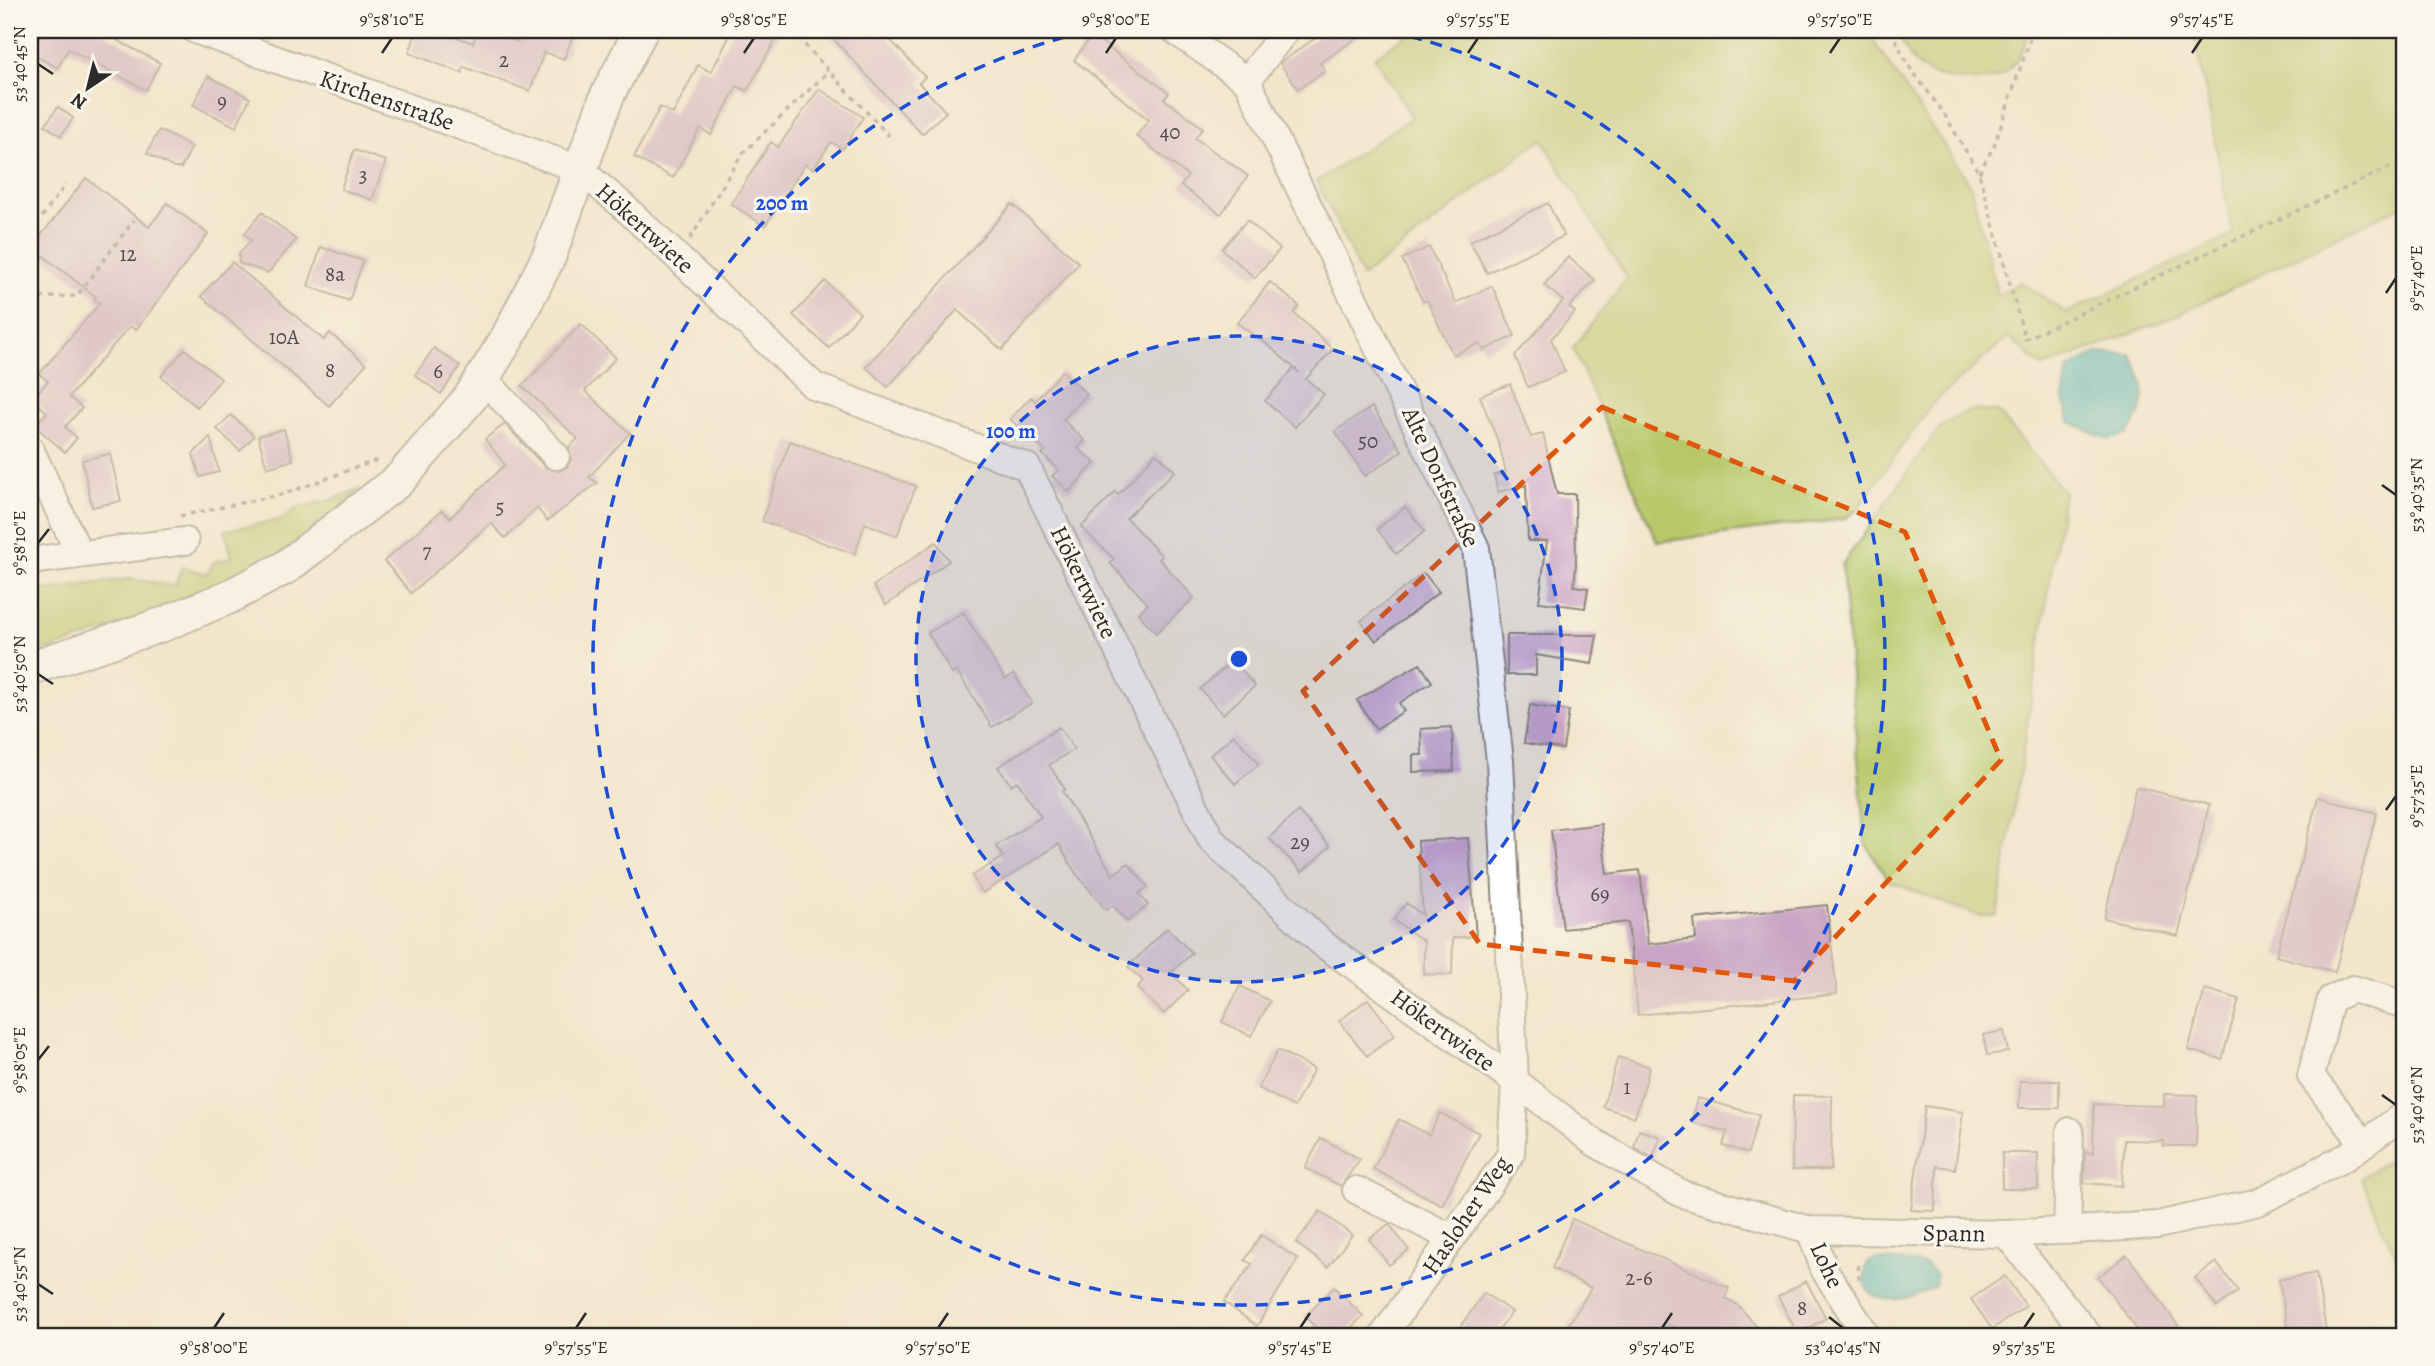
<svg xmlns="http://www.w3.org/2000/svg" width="2435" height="1366" font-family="Alegreya,serif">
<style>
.green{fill:#b8c769;stroke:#72794a;stroke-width:2}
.water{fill:#3fb0b6;stroke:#356e70;stroke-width:2}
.building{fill:#c9a4c4}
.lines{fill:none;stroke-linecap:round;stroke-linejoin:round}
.minor-casing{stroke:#8e887c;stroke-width:30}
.major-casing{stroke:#8e887c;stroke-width:37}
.path{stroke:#8e887c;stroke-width:3.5;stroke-dasharray:5 5;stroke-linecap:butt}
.minor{stroke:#fff;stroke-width:26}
.major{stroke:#fff;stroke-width:33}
.marked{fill:none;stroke:#df570e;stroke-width:5;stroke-dasharray:14 9;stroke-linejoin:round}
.ticks{fill:none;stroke:#2b2b2b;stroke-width:2.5}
.ring{fill:none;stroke:#1d4ed8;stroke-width:3.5;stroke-dasharray:12 9}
.labels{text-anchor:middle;stroke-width:6;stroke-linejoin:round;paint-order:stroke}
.number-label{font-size:21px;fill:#524951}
.street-label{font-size:24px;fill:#2b2b2b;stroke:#fbf7ec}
.centre{fill:#1d4ed8;stroke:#fbf7ec;stroke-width:3.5}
.ring-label{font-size:21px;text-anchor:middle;font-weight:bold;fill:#1d4ed8;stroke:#fbf7ec;stroke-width:6;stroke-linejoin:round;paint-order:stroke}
.neatline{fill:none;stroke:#2b2b2b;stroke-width:2.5}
.ticks-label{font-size:18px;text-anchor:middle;fill:#2b2b2b}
</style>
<rect width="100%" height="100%" fill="#fbf7ec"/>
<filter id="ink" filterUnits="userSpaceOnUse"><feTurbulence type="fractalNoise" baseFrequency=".0143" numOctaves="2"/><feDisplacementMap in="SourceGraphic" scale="14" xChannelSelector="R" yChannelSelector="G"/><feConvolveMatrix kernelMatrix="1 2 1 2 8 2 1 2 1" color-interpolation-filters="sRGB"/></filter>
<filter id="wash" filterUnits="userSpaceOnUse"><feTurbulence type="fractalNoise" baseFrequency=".00686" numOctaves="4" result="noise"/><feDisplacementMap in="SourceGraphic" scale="28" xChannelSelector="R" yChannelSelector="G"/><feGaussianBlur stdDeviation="1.57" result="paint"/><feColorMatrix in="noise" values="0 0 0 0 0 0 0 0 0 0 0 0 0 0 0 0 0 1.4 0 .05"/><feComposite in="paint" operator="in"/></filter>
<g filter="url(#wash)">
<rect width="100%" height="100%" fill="#f2e6cc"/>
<path class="green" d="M1414,30H1866L1970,184L1998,295L2021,282L2066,313L2233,235L2194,31L2405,30V204L2173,317L2043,367L2008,337L1933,403L1858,508L1845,519L1657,542L1573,348L1627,278L1542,139L1362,277L1317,181L1412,117L1374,57Z
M1896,30H2029C2024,46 2019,60 2006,72C1991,86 1940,81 1923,70C1910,61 1903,43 1896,30Z
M1970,410L1998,412L2064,492L1997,916H1979L1888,881L1865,843L1842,565L1940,427Z
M361,488C278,581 145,618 30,656V592L129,579L175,586L182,567L207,574L214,562L232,557L225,530L280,520L299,507L332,500Z
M2405,1149V1277L2361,1178Z"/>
<path class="water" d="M2096,353L2131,354C2147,388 2150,401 2128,434L2109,440L2070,422L2063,398L2068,369Z
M1875,1259L1925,1264L1936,1275L1935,1286C1910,1303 1851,1312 1867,1263Z"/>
<g id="blocks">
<path class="building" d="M44,30H98L160,63L146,90L68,49L58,68L31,53Z
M417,30H437L473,43L478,30L518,42L523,30H575L564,59L544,52L530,91L464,67L462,73L409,53Z
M733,30H781L747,91L737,86L711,135L700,128L673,178L634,157L660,107L673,114L698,65L711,72Z
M825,30H881L925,77L919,83L946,112L922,134Z
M1327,30H1368L1320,63L1325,71L1298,89L1280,63Z
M1092,35L1169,93L1164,99L1203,128L1195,138L1248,176L1221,214L1181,186L1188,176L1136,136L1149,120L1074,60Z
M208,76L250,98L236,127L193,105Z
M819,89L863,117L843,149L831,142L813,169L805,164L765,226L731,204L771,142L778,147Z
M58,107L73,118L61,136L45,125Z
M159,130L192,147L181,168H174L147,153Z
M354,150L386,161L372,200L341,189Z
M86,178L149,227L167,203L208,234L136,330L130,326L69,397L82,408L65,427L77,438L65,452L35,426L47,412L32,399L48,381L39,374L100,303L94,299L96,297L32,247Z
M1548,203L1564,236L1487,273L1470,241Z
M1012,204L1079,263L1002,350L957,310L888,387L866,367Z
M262,212L296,240L268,273L239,263V254L251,240L244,234Z
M1247,220L1280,249L1255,278L1222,249Z
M321,247L363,261L349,301L308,286Z
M1429,247L1456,303L1492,286L1515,336L1484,350L1480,343L1453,355L1427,300L1423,302L1402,259Z
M1568,257L1595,280L1569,307L1575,312L1551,339L1565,372L1528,387L1515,356L1563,301L1544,285Z
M232,262L324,340L330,333L366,364L329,406L201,296Z
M825,281L860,313L829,348L793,315Z
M1270,282L1299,306L1294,313L1333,349L1306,379L1324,394L1295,427L1265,401L1294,368L1300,373L1268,345L1237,323Z
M581,324L616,358L585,391L630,433L589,477L597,483L547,521L537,508L505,538L491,523L411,593L384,561L442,510L450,518L505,465L485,439L505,424L545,467L559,471L567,467L571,460L569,447L578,439L522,386Z
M434,348L460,366L441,394L415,375Z
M185,349L221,379L197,407L161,376Z
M1062,371L1087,394L1063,420L1085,441L1078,448L1095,463L1069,492L1052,476L1059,470L1042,454L1045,451L1010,419L1031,397L1035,401Z
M1510,384L1531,437L1543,434L1557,494H1575L1576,565L1574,586L1588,588L1585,608L1539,602L1547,541H1528L1526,485L1498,492L1494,475L1506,473L1499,444L1480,396Z
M1372,407L1402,451L1365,476L1335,431Z
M231,415L254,436L240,451L217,429Z
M284,429L293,460L267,468L258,436Z
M210,437L219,472L200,477L193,454Z
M790,441L916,486L897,536L865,523L855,554L762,521Z
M1156,453L1175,471L1126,518L1162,556L1159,559L1194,598L1156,633L1138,613L1148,604L1110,563L1114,559L1081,527L1115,492L1118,495Z
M110,454L121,501L92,507L82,460Z
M1405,507L1425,531L1396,554L1377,529Z
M936,542L949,561L886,605L873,586Z
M1424,573L1439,592L1376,641L1361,621Z
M963,612L1005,679L1014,674L1032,703L992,727L957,671L952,674L928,633Z
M1507,635H1597L1592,664L1536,655V675H1507Z
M1233,660L1255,686L1223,714L1200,689Z
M1420,664L1432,682L1399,703L1404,711L1376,729L1357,700Z
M1530,705L1569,711L1563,749L1524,743Z
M1059,727L1074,749L1049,765L1065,789L1062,791L1113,875L1128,863L1148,887L1139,894L1148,905L1127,922L1113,905L1106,910L1075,872L1059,844L983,893L972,876L1003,857L996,846L1041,817L1017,781L1011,785L998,767Z
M1452,727L1454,771L1413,772V755H1422L1421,729Z
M1234,735L1259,764L1235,784L1210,755Z
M2136,787L2209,805L2178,936L2104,918Z
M2318,797L2377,813L2335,972L2276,956Z
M1298,811L1330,846L1302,872L1269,838Z
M1601,824L1607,874L1640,870L1648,944L1696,939L1694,919L1827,905L1837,994L1638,1015L1628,922L1563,929L1551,830Z
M1468,838L1476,936L1453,938L1452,975L1424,974V941L1394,920L1406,903L1423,915L1418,841Z
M1167,928L1192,953L1171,973L1188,990L1164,1014L1137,988L1143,981L1128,967Z
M1240,986L1270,1001L1251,1036L1222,1022Z
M2205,989L2239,999L2222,1059L2188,1050Z
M1368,999L1395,1035L1367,1056L1339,1021Z
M2004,1031L2008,1052L1987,1055L1983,1035Z
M1278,1050L1314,1069L1294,1107L1258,1088Z
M1618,1057L1650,1067L1635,1117L1603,1107Z
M2020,1081H2059V1108H2019Z
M2164,1094L2197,1095L2196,1146H2163L2164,1141L2124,1140L2122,1186L2084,1183L2085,1152L2093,1153L2094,1104L2164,1106Z
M1793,1095L1832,1096L1831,1170H1792Z
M1698,1098L1759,1115L1748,1153L1723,1146L1727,1132L1691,1122Z
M1925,1106L1963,1112L1955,1169L1937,1166L1935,1211L1911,1210Z
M1440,1113L1479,1133L1442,1205L1373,1169L1399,1119L1429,1135Z
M1639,1130L1660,1137L1653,1158L1634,1147Z
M1321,1138L1360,1159L1341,1186L1305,1168Z
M2002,1153H2038V1189H2002Z
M1320,1211L1352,1235L1328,1267L1296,1243Z
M1572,1219L1729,1288L1725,1298L1738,1305L1765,1336H1691L1668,1324L1660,1336H1580L1568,1326L1591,1288L1552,1268Z
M1389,1224L1409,1250L1389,1265L1369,1239Z
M1261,1235L1298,1259L1257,1326L1224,1302L1252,1264L1245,1260Z
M2127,1255L2155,1293L2185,1336H2142L2098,1277Z
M2216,1262L2238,1291L2217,1307L2195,1278Z
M2316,1273L2327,1336H2289L2279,1280Z
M2005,1276L2026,1306L1992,1329L1971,1299Z
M1806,1281L1826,1318L1798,1334L1778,1297Z
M1334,1287L1363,1316L1343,1336H1325L1305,1317Z
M1484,1293L1512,1312L1494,1336H1454Z"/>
</g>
</g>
<g filter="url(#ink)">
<use href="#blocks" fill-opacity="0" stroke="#8e887c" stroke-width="2"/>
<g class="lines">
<defs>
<path id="minor" d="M195,30L579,169L621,204L814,386L1027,467L1211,839L1323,944L1515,1081L1592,1141L1682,1194L1810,1230L2006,1234L2158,1225L2258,1202L2346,1157L2405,1114
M1174,30L1247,81L1476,548L1500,761L1515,1081L1511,1154L1383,1336
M1247,81L1286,30
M483,378L556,456
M30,449L79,553
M30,561L185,541
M2364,1144L2311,1076L2331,999L2353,989L2405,1005
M1356,1190L1452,1238
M1810,1230L1825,1271L1867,1336
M2067,1231L2070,1131
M2006,1234L2089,1336"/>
<path id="major" d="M30,668L164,624L231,596L286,567L399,480L470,398L508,337L549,256L607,96L641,30"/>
</defs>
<use href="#minor" class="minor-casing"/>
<use href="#major" class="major-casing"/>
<path class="path" d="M791,30L889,136
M1891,30L1908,65L1943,112L1979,173L2025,339L2405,160
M1979,173L1994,146L2033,30
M30,233L66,184
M690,239L742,154L829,71
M30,298L77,296L134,220
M180,516L284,494L377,460
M1858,1265L1859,1279"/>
<use href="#minor" class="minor"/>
<use href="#major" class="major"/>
</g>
</g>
<path d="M0 0H2435V1366H0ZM1602,407L1905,532L2001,760L1794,981L1480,944L1303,691Z" fill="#f2e6cc" fill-opacity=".55" fill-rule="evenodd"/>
<path class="marked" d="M1602,407L1905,532L2001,760L1794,981L1480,944L1303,691Z"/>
<path class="ticks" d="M382,53L392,38M744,53L754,38M1106,53L1116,38M1468,53L1478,38M1830,53L1840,38M2192,53L2202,38M38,64L53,74M2386,293L2396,278M2382,485L2396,495M38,543L49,529M38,674L53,684M2386,810L2396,796M38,1060L49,1046M2382,1095L2396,1105M38,1284L53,1294M1829,1317L1843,1328M214,1328L224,1313M576,1328L586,1313M938,1328L948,1313M1300,1328L1310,1313M1662,1328L1672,1313M2024,1328L2034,1313"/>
<circle cx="1239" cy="659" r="323" fill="#1d4ed8" fill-opacity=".12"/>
<g class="ring">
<circle cx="1239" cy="659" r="323"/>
<path d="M1390 31A646 646 0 1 1 1088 31"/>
</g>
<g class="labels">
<g class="number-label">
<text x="504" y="67">2</text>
<text x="222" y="108">9</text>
<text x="1170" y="139">40</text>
<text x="363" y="182">3</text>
<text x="128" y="261">12</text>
<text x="335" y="281">8a</text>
<text x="284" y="344">10A</text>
<text x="330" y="377">8</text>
<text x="438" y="378">6</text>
<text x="1368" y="448">50</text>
<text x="500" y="514">5</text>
<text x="427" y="558">7</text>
<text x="1300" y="849">29</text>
<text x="1600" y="901">69</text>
<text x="1627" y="1094">1</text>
<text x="1639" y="1285">2-6</text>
<text x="1802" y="1315">8</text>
</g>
<g class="street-label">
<text transform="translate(387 100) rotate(19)" y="8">Kirchenstraße</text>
<text transform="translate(645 228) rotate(42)" y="8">Hökertwiete</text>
<text transform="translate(1441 477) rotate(65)" y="8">Alte Dorfstraße</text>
<text transform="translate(1084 582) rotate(64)" y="8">Hökertwiete</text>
<text transform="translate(1443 1030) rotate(36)" y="8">Hökertwiete</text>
<text transform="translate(1466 1215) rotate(-56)" y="8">Hasloher Weg</text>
<text transform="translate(1954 1233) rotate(1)" y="8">Spann</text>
<text transform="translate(1827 1265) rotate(65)" y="8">Lohe</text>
</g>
</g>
<circle cx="1239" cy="659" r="10" class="centre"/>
<g class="ring-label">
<text x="782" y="210">200 m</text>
<text x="1011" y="438">100 m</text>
</g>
<rect width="2435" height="1366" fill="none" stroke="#fbf7ec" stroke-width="77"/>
<g transform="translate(88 88) rotate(215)" stroke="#fbf7ec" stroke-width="5" paint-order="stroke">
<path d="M0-5L12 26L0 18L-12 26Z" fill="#2b2b2b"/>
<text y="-10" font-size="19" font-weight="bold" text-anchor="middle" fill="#2b2b2b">N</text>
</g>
<rect x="38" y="38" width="2358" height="1290" class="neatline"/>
<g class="ticks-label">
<text x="392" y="25">9°58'10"E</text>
<text x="754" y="25">9°58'05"E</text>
<text x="1116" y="25">9°58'00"E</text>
<text x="1478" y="25">9°57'55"E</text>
<text x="1840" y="25">9°57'50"E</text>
<text x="2202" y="25">9°57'45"E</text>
<text transform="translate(19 64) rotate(-90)" y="6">53°40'45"N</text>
<text transform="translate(2416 278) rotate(-90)" y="6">9°57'40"E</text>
<text transform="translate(2416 495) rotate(-90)" y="6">53°40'35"N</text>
<text transform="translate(19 543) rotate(-90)" y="6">9°58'10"E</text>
<text transform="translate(19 674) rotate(-90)" y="6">53°40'50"N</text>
<text transform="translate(2416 796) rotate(-90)" y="6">9°57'35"E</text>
<text transform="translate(19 1060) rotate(-90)" y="6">9°58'05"E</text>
<text transform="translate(2416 1105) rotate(-90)" y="6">53°40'40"N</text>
<text transform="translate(19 1284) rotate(-90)" y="6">53°40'55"N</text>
<text x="214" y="1353">9°58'00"E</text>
<text x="576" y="1353">9°57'55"E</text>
<text x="938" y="1353">9°57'50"E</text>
<text x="1300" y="1353">9°57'45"E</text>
<text x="1662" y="1353">9°57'40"E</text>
<text x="1843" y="1353">53°40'45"N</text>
<text x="2024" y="1353">9°57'35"E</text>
</g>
</svg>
